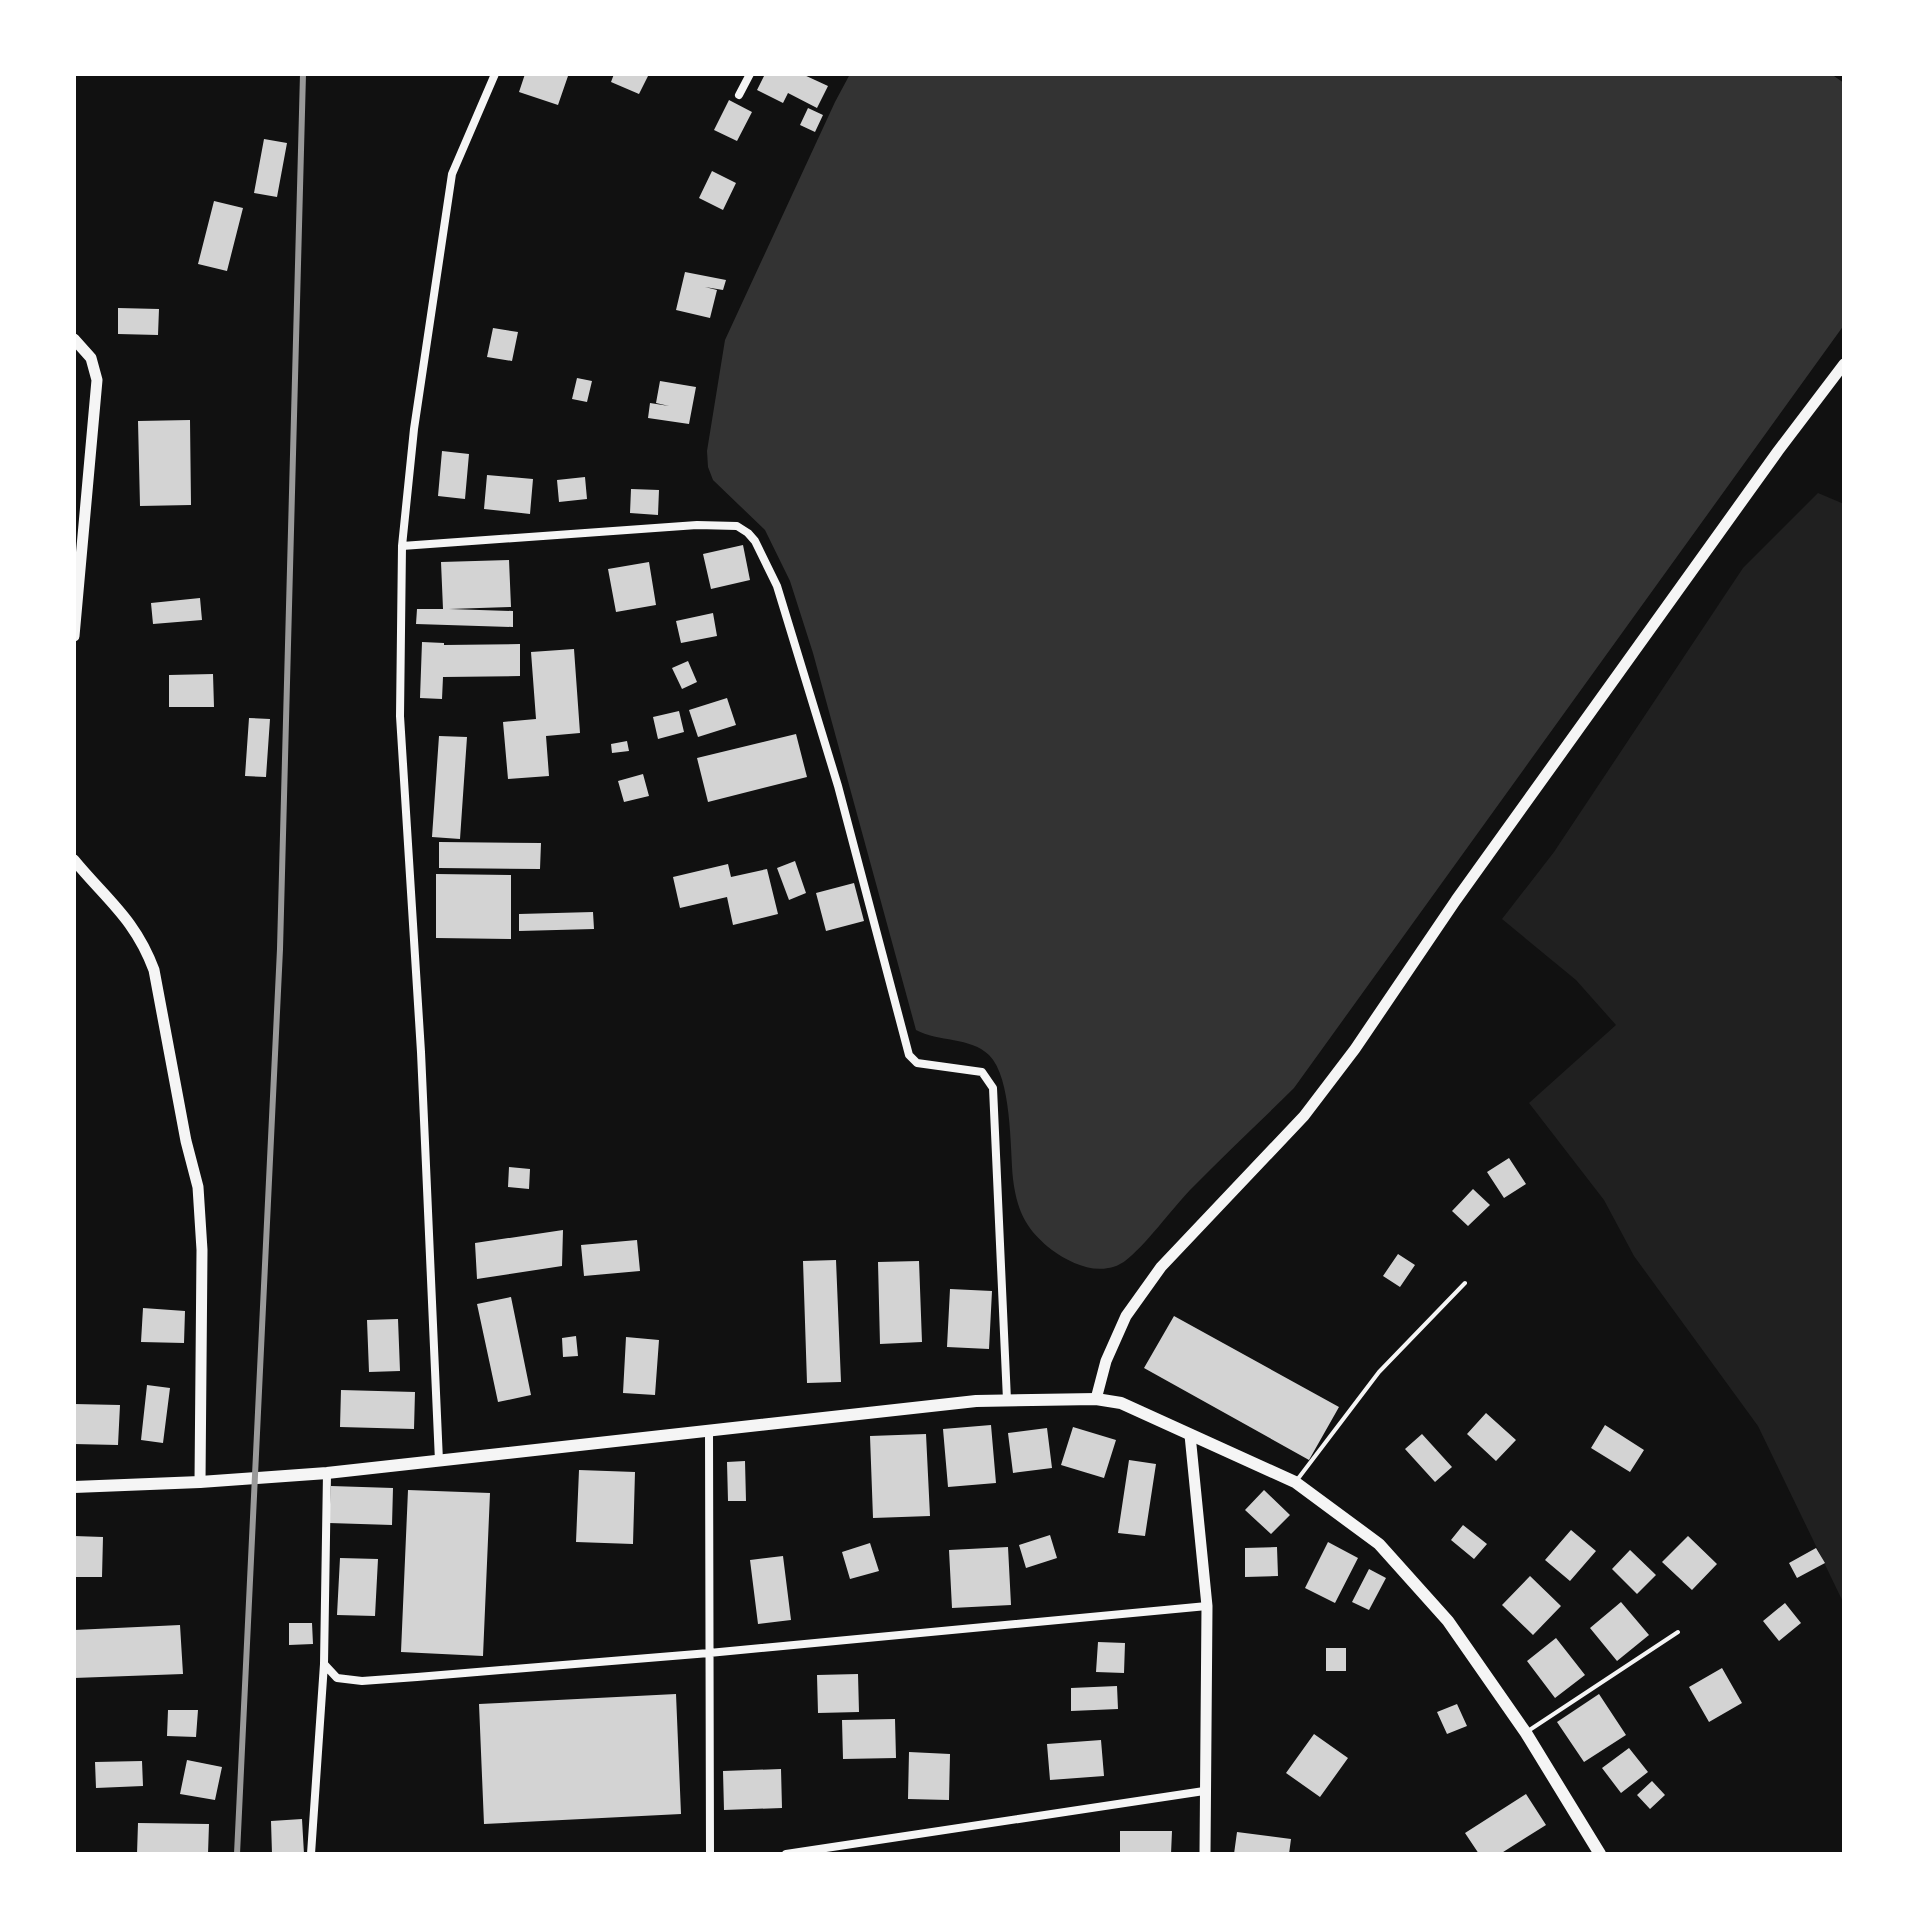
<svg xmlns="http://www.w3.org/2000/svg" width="1918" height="1928" font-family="'Titillium Web',sans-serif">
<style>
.green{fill:#202020}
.water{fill:#333}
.building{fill:#d3d3d3}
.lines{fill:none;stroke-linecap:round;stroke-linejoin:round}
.service{stroke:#f5f5f5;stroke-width:4}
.minor{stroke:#f5f5f5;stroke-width:8}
.tertiary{stroke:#f5f5f5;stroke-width:11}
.secondary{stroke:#f5f5f5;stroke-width:12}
.rail{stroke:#9a9a9a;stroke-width:6}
</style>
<rect width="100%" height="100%" fill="#111"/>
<path class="green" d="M1818,493L1844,504V1604L1758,1426L1634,1256L1604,1200L1529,1103L1616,1025L1576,980L1502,919L1554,852L1743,568Z"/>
<path class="water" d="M850,74H1831L1844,83V325L1294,1088C1260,1122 1224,1155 1190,1190C1171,1210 1145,1246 1125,1261C1121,1264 1113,1268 1108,1268C1089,1272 1067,1261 1052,1250C1026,1230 1017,1211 1013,1179C1010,1147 1012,1078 989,1055C971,1037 938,1042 916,1030L813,653L790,581L765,530L713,480L708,467L707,451L725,340L835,102Z"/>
<path class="building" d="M525,74L568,76L558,105L519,92Z
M614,74H649L639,94L611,82Z
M765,74H802L828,86L817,108L788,93L783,103L757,90Z
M729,100L752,112L737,141L714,130Z
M808,108L823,115L815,132L800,125Z
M264,139L287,143L277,197L254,193Z
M712,171L736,183L723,210L699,198Z
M214,201L243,208L227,271L198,264Z
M685,272L726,280L723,290L705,287L717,290L710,318L676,310Z
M118,308L159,309L158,335L118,334Z
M493,328L518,332L512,361L487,357Z
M577,378L592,381L587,402L572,399Z
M660,381L696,387L689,424L648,418L650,403L669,406L656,403Z
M190,420L191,505L140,506L138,421Z
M442,451L469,454L465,499L438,496Z
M487,475L533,479L530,514L484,509Z
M585,477L587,499L559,502L557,480Z
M631,489L659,490L658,515L630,513Z
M743,545L750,580L711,589L703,554Z
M509,560L511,607L449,609L513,611V627L416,624L417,609H443L441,562Z
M649,562L656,605L616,612L608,569Z
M200,598L202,620L153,624L151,603Z
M713,613L717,636L681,643L676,621Z
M422,642L444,643V645L520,644V676L443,677L442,699L420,698Z
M574,649L580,733L546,736L549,776L508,779L503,722L536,719L531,652Z
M688,661L697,682L682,689L672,668Z
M213,674L214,707H169V675Z
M727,698L736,725L698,737L689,710Z
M679,711L684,732L658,739L653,717Z
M249,718L270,719L266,777L245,776Z
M796,734L807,777L708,802L697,758Z
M439,736L467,737L460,839L432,837Z
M627,741L629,751L612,753L611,744Z
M643,774L649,796L624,802L618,781Z
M439,842L541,843L540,869L439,868Z
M795,861L806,893L789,900L777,868Z
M728,864L731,877L767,869L778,914L733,925L727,897L680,908L673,877Z
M436,874L511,875V939L436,938Z
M854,883L864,921L826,931L816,893Z
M593,912L594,929L519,931V914Z
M1509,1158L1526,1184L1504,1198L1487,1172Z
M509,1167L530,1169L529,1189L508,1187Z
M1473,1189L1490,1205L1468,1226L1452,1211Z
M563,1230L562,1266L477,1279L475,1243Z
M637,1240L640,1271L584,1276L581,1245Z
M1398,1254L1415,1265L1400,1287L1383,1276Z
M836,1260L841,1382L807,1383L803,1261Z
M919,1261L922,1342L880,1344L878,1262Z
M950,1289L992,1291L989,1349L947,1347Z
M511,1297L531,1395L498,1402L477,1304Z
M143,1308L185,1311L184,1343L141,1342Z
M1174,1316L1339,1407L1309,1460L1144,1368Z
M398,1319L400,1371L369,1372L367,1320Z
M576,1336L578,1356L563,1357L562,1338Z
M626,1337L659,1340L655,1395L623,1393Z
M147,1385L170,1388L163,1443L141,1440Z
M341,1390L415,1392L414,1429L340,1427Z
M74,1404L120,1405L118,1445L74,1444Z
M1486,1413L1516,1440L1496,1461L1467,1434Z
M991,1425L996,1483L948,1487L943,1429Z
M1605,1425L1644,1450L1630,1472L1591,1448Z
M1073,1427L1116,1440L1104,1478L1061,1465Z
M1047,1428L1052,1468L1013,1473L1008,1433Z
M926,1434L930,1516L873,1518L870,1436Z
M1422,1434L1452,1467L1435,1482L1405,1449Z
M1129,1460L1156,1464L1145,1536L1118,1533Z
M745,1461L746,1501H728L727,1462Z
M579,1470L635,1472L633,1544L576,1542Z
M331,1486L393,1488L392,1525L329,1523Z
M408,1490L490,1493L483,1656L401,1652Z
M1264,1490L1290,1515L1271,1534L1245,1510Z
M1463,1525L1487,1544L1474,1559L1451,1540Z
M1571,1530L1596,1551L1570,1581L1545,1560Z
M1050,1535L1057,1558L1026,1568L1019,1545Z
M74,1536L103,1537L102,1577H74Z
M1688,1536L1717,1564L1692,1590L1662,1562Z
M1328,1542L1358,1558L1335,1603L1305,1588Z
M870,1543L879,1571L850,1579L842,1552Z
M1008,1547L1011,1605L952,1608L949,1550Z
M1277,1547L1278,1576L1245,1577V1548Z
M1816,1548L1825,1563L1797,1578L1789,1563Z
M1630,1550L1656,1575L1637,1594L1612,1569Z
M783,1556L791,1620L758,1624L750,1560Z
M340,1558L378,1559L375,1616L337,1615Z
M1369,1569L1386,1578L1369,1610L1352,1602Z
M1530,1576L1561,1606L1533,1635L1502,1605Z
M1621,1602L1649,1635L1617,1661L1590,1628Z
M1785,1603L1801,1623L1779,1641L1763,1621Z
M289,1623H312L313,1644L289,1645Z
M180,1625L183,1674L74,1678V1630Z
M1556,1638L1585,1675L1555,1698L1527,1661Z
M1098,1642L1125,1643L1124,1673L1096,1672Z
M1326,1648H1346V1671H1326Z
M1722,1668L1742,1703L1709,1722L1689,1687Z
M858,1674L859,1712L818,1713L817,1675Z
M1117,1686L1118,1709L1071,1711V1688Z
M676,1694L681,1814L484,1824L479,1704Z
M1599,1694L1626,1735L1584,1762L1557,1722Z
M1457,1704L1467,1726L1447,1734L1437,1712Z
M168,1710H198L196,1737L167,1736Z
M895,1719L896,1758L843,1759L842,1720Z
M1314,1734L1348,1758L1320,1797L1286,1773Z
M1101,1740L1104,1776L1050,1780L1047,1744Z
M1629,1748L1648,1772L1621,1793L1602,1768Z
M909,1752L950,1754L949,1800L908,1799Z
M187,1760L222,1767L215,1800L180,1794Z
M142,1761L143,1786L96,1788L95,1762Z
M781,1769L782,1808L724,1810L723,1771Z
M1652,1781L1665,1795L1650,1809L1637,1795Z
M1526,1794L1546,1825L1500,1854H1479L1465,1833Z
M302,1819L304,1854H272L271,1821Z
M138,1823L209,1824L208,1854H137Z
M1120,1831H1172L1171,1854H1120Z
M1237,1832L1291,1839L1289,1854H1234Z"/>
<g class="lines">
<path class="service" d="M1297,1480L1379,1372L1465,1283
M1528,1731L1678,1632"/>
<path class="minor" d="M739,95L750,74
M402,546L697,525L737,526L748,533L755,541L777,586L838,786L909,1055L917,1063L982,1072L993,1088L1007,1400
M709,1430L710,1854
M439,1461L421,1052L400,716L402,546L414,429L452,174L495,74
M327,1473L324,1664L337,1678L362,1681L417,1677L709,1653L1207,1606
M311,1854L324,1664
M786,1854L1204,1791"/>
<path class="tertiary" d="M74,339L91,358L97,380L74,636
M74,860C107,900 135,919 154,970L186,1141L198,1187L202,1250L200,1482
M1096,1399L1106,1361L1126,1316L1161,1267L1304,1116L1355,1049L1456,900L1778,451L1844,364
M1190,1435L1207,1606L1205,1854"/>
<path class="secondary" d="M74,1487L200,1482L327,1473L976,1401L1096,1399L1121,1403L1295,1482L1379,1544L1448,1621L1526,1733L1600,1854"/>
<path class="rail" d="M237,1854L280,949L303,74"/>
</g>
<rect width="1918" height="1928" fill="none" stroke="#ffffff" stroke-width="152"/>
</svg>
